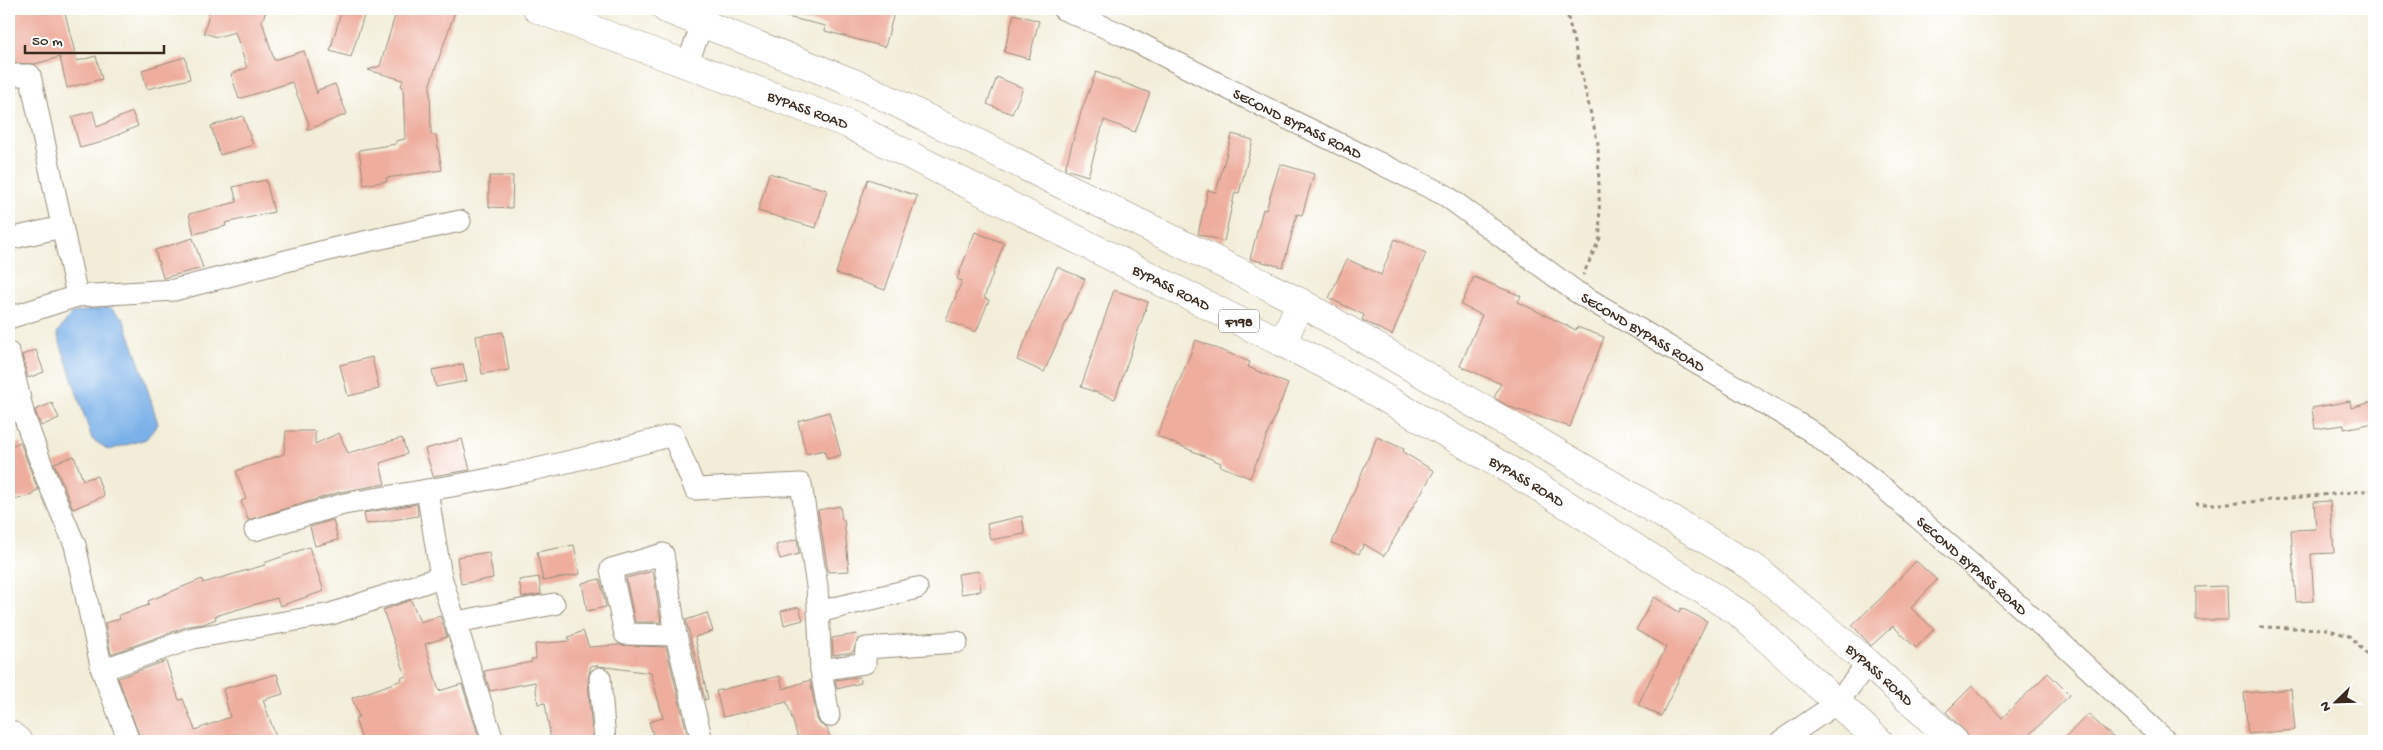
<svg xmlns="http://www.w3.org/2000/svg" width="2383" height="750" font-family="'Gochi Hand',sans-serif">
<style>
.water{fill:#79b0e8;stroke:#5a6d83}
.building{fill:#eead9d}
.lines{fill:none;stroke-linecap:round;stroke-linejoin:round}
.street-casing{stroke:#968c7b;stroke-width:23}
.secondary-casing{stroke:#968c7b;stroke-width:29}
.primary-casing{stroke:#968c7b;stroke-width:29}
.path{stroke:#968c7b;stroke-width:3;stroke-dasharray:4 4;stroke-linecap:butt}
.street{stroke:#fff;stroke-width:21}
.secondary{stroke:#fff;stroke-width:28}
.primary{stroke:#fff;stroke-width:28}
.labels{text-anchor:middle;stroke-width:4.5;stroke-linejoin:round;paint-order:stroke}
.shield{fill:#fff;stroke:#766a62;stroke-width:1}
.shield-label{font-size:14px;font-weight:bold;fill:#3b2a1e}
.street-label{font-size:15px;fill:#3b2a1e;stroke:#fff}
</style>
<rect width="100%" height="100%" fill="#fff"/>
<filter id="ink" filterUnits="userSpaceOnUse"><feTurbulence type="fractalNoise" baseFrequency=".02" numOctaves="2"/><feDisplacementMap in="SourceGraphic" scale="10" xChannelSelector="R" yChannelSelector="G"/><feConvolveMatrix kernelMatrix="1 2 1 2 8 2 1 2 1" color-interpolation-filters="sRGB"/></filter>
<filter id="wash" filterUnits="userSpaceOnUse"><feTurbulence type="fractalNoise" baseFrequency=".0096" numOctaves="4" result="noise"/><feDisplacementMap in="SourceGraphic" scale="20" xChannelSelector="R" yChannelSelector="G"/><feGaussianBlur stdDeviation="1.12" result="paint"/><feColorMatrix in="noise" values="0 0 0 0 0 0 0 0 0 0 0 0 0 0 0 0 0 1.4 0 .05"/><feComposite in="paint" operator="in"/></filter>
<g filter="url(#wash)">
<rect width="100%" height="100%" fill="#f2edd8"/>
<path class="water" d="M109,307L123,318L142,371L158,424L146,439L109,450L92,439L57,333L72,313Z"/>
<g id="blocks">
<path class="building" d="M9,9H64L77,61L96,56L102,79L67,88L60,57L35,64L9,63Z
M210,9H267L262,21L274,60L304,51L317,94L318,90L335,84L347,114L307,130L309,124L292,82L239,99L231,74L247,68L235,32L217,37L204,33Z
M342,9H366L351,57L330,51Z
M397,9H456L430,84L431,135H436L442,170L386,178L387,181L364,185L359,150L396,144V141L405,139L403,87L401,86L403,80L368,70L380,66Z
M778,9H895L885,47L825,31L826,26L778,15Z
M1014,14L1039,21L1029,59L1004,52Z
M185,57L190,79L147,89L142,70Z
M1096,72L1150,93L1135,132L1104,120L1088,176L1065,169L1081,112Z
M997,77L1023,88L1012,114L987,104Z
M93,111L97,127L132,112L138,126L99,143L80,148L72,117Z
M243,116L253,145L220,155L211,126Z
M1232,134L1253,140L1239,193L1235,192L1224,241L1198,234L1208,190L1216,192Z
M1280,164L1314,174L1302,215L1297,214L1283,267L1250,259L1263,209L1266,210Z
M769,173L827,190L816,228L758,211Z
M489,176H513L512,208L489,207Z
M868,179L917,196L885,290L836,273Z
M266,180L274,212L225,223L226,226L194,234L189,214L237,202L233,187Z
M975,232L1004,243L984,298L989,300L976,332L946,320L962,281L957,279Z
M193,238L203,268L163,278L155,250Z
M1395,239L1426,253L1392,335L1362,320L1364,315L1329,298L1347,259L1381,275Z
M1057,267L1085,279L1044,372L1017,360Z
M1474,277L1521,296L1518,302L1576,330L1577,327L1604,337L1570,427L1510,407L1494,398L1501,384L1460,366L1482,315L1461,305Z
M1114,290L1148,302L1115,399L1081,387Z
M503,332L509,370L482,374L476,336Z
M1196,340L1250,362L1248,367L1288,384L1250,478L1220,466L1221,463L1157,436Z
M36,350L44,372L28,378L22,355Z
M372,357L379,389L348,396L340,365Z
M463,364L467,381L436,387L432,370Z
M2350,401L2351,408L2374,401V423L2344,429V425L2315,429L2312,408Z
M52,403L59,418L41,426L35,410Z
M829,412L841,455L827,459L824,450L806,454L798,421Z
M286,431H315V444L339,433L348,453L402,438L407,454L380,463L385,484L340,492L248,520L241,501L246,499L236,471L284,454Z
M1377,437L1404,449L1403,452L1434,471L1384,556L1364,544L1359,554L1332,543Z
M462,439L470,470L433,476L425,449Z
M20,442L38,490L33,492V495L14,500L9,480V447Z
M74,456L83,480L97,476L104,496L73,509L54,463Z
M2330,501L2334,553L2311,554L2314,601L2296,602L2291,530L2316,529L2314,502Z
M417,504L418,516L366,524L364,513Z
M840,506L842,520H844L849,571L828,572L818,510Z
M1022,516L1025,534L990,540L987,524Z
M333,520L338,540L315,546L310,527Z
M797,539L799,554L780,559L776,545Z
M574,545L580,574L543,581L537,552Z
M309,547L324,591L280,606L277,598L215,616L216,619L203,624L189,626L111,654L105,623L120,619L119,615L149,605L148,601L202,579L203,583L265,565L264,563Z
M489,552L493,578L461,584L457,557Z
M1916,561L1937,580L1911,608L1934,629L1916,648L1893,626L1871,646L1852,625L1880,599Z
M653,571L661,622H635L626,578Z
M978,571L981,591L961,594L958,574Z
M539,577L541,594L522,597L519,580Z
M600,579L606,607L587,611L582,583Z
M2227,586L2228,620H2196V587Z
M1654,597L1679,612L1681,608L1707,621L1661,716L1638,705L1666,647L1636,630Z
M411,600L420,622L440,616L447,637L425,644L439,691L462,684L480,741H362L355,718L359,717L352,698L402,680L401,678L406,676L383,610Z
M799,607L803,620L784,625L781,611Z
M707,613L713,631L695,637L708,699L705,700L686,620Z
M583,631L589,647L619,645L666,647L689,741H655L649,722L663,718L651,673L591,665L588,679L592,738L571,741H551L545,703L538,704L535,682L490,691L484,671L532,662L531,659H536L535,644L570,641L568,637Z
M857,634L858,639L853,652L833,655L832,638Z
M166,661L179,700L183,699L195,730L230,717L223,689L277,674L283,694L263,700L276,737L264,741H246L244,736L229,741H141L118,678Z
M2048,673L2070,695L2023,741H1974L1946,712L1972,686L2002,718Z
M780,676L783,689L810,680L817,719L820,724L827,728L831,741H799L787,702L723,717L716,691Z
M859,677L861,683L837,689L835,680Z
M2291,689L2295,730L2248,734L2244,693Z
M2088,714L2117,741H2062Z"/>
</g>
</g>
<g filter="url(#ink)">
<use href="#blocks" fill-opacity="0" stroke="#968c7b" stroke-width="1"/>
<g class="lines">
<defs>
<g id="street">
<path id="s1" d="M1063,9L1125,36L1274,112L1445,195L1575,291L1809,430L1885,489L2058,640L2166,741"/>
<path d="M687,64L708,9"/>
<path d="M9,75H30L77,296"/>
<path d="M9,239L62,227"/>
<path d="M9,318L77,296L174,290L336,248L460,221"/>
<path d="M9,353L24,416L46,477L75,545L102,670L129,741"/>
<path d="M427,490C510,477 592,457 673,435L695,489L801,484L817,586L821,670L865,663L866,648L957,642"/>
<path d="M255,530L344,504L427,490L441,577L493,741"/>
<path d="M818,612L917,588"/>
<path d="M456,622L554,604"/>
<path d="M676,635L625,634L611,569L663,554L676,635L702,741"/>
<path d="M102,670L193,638L331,614L441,577"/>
<path d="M821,670L829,716"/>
<path d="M600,678L605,741"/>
<path d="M1781,741L1837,703L1868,663"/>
</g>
<path id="secondary" d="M9,734L18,741"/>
<g id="primary">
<path id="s2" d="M537,9L848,124L1340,372L1537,486L1739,613L1879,741"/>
<path id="s3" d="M666,9L864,87L1300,302L1756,569L1868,663L1954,741"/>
<path d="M1283,343L1300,302"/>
</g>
</defs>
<use href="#street" class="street-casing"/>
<use href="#secondary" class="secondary-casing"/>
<use href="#primary" class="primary-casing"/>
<path class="path" d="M1566,9L1598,144L1600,238L1583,275
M2195,504H2228L2374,490
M2260,627L2326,629L2349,636L2374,661"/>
<use href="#street" class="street"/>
<use href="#secondary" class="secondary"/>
<use href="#primary" class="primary"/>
</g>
</g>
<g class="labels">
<rect class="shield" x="1219" y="309.5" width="40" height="23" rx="4"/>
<g class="shield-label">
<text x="1239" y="326">F198</text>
</g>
<g class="street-label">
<text dy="5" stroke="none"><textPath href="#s2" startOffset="289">BYPASS ROAD</textPath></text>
<text dy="5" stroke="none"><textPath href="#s1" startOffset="261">SECOND BYPASS ROAD</textPath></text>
<text dy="5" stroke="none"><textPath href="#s2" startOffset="694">BYPASS ROAD</textPath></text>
<text dy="5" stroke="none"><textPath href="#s1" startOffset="666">SECOND BYPASS ROAD</textPath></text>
<text dy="5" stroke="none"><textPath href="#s2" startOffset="1099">BYPASS ROAD</textPath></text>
<text dy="5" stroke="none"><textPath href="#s1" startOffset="1071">SECOND BYPASS ROAD</textPath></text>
<text dy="5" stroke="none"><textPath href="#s3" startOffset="1390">BYPASS ROAD</textPath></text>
</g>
</g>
<rect width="2383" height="750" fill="none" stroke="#fff" stroke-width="30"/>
<g transform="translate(2336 702) rotate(247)" stroke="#ffffff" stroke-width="4" paint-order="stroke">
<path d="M0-4L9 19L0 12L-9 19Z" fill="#3b2a1e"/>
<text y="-8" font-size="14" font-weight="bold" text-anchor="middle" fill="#3b2a1e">N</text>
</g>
<path d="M25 45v8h139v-8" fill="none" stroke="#3b2a1e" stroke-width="2.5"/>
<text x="32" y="45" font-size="15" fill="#3b2a1e" stroke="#ffffff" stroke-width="4" paint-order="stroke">50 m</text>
</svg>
